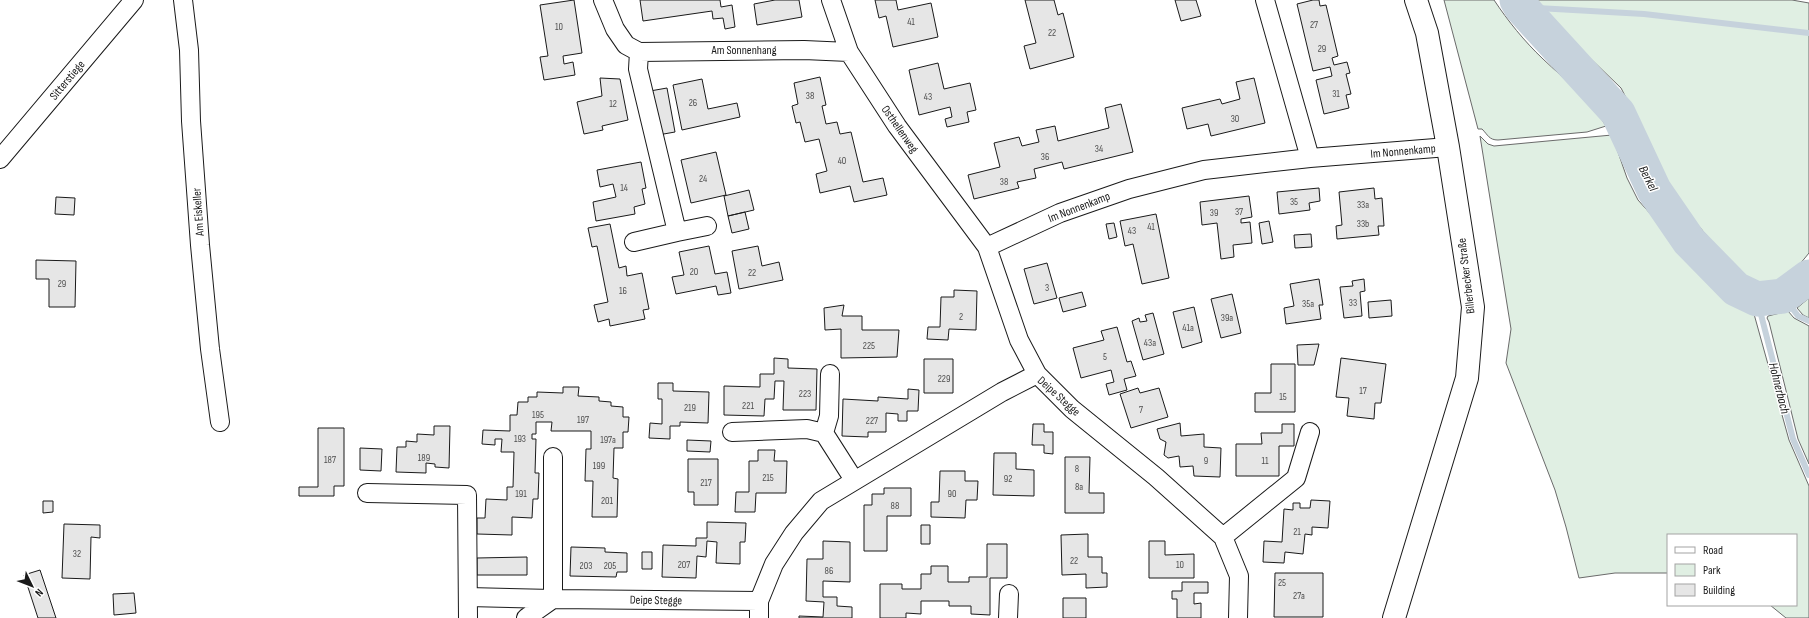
<svg xmlns="http://www.w3.org/2000/svg" width="1809" height="618" font-family="'Sofia Sans Condensed',sans-serif">
<style>
.green{fill:#e0efe3;stroke:#6a6a6a}
.lines{fill:none;stroke-linecap:round;stroke-linejoin:round}
.stream{stroke:#c6d2dc;stroke-width:6}
.river{stroke:#c6d2dc;stroke-width:35}
.building{fill:#e6e6e6;stroke:#1a1a1a}
.minor-casing{stroke:#1a1a1a;stroke-width:20}
.secondary-casing{stroke:#1a1a1a;stroke-width:24}
.minor{stroke:#fff;stroke-width:18}
.secondary{stroke:#fff;stroke-width:22}
.labels{text-anchor:middle;stroke-width:3;stroke-linejoin:round;paint-order:stroke}
.number-label{font-size:10px;fill:#4d4d4d}
.street-label{font-size:12px;fill:#1a1a1a;stroke:#fff}
.water-label{font-size:13px;font-style:italic;fill:#1a1a1a;stroke:#fff}
</style>
<rect width="100%" height="100%" fill="#fff"/>
<path class="green" d="M1444,0H1494C1508,21 1524,41 1543,59C1565,80 1590,99 1606,126L1587,132L1498,140C1489,140 1488,135 1482,129H1478Z
M1535,0H1792L1809,3V253L1795,270L1779,282L1763,287L1744,280L1677,200L1647,152L1636,117L1621,88L1561,30Z
M1612,135L1627,178L1638,200L1705,275L1728,297L1754,314L1789,440L1809,486V618H1786L1770,605H1796V535H1668V573H1615L1579,578L1566,527L1555,490L1506,363L1511,329L1480,136L1488,144L1494,146Z
M1809,298V318L1803,315L1797,308Z
M1788,311L1794,318L1809,326V464L1798,439L1769,322L1767,318L1768,316Z"/>
<g class="lines">
<path class="stream" d="M1521,7L1644,14L1809,33
M1783,296L1798,316L1809,321
M1757,299L1793,439L1809,475"/>
<path class="river" d="M1517,0L1521,7L1618,113L1654,190L1689,241L1736,289L1757,299L1783,296L1809,277"/>
</g>
<path class="building" d="M574,0L582,53L563,56L564,64L573,62L575,75L544,80L540,57L548,56L540,5Z
M640,0H720L721,7L732,5L735,27L725,29L723,18L713,19L712,11L643,21Z
M775,0H799L802,17L757,25L754,4Z
M875,0H896L898,10L931,3L938,37L893,47L886,16L879,18Z
M1025,0H1054L1058,15L1063,13L1074,57L1030,69L1024,46L1036,43Z
M1175,0H1196L1201,16L1181,21Z
M1313,0H1319L1320,6L1326,5L1338,56L1332,58L1334,65L1347,62L1350,73L1346,74L1351,94L1346,95L1349,108L1324,114L1316,80L1332,76L1330,67L1313,71L1297,4Z
M938,63L944,89L970,83L976,110L967,112L969,122L947,127L945,119L952,117L950,107L919,115L909,70Z
M820,77L826,105L822,106L826,124L837,122L840,134L851,132L863,182L883,178L887,195L854,202L850,186L820,193L816,174L827,171L819,139L805,142L800,122L796,123L792,106L798,104L794,83Z
M600,78L620,79L628,120L602,126L603,130L584,134L577,102L602,96Z
M1254,78L1265,123L1211,136L1208,124L1187,129L1182,108L1220,99L1222,104L1240,99L1236,82Z
M702,79L708,109L737,103L740,117L682,130L673,85Z
M667,88L675,132L658,135L650,91Z
M1121,104L1133,152L1064,169L1062,162L1034,169L1036,178L1017,182L1019,188L974,199L968,175L1000,167L994,143L1019,137L1022,146L1039,142L1036,130L1055,126L1058,141L1109,128L1105,108Z
M716,152L726,195L691,203L681,160Z
M641,162L646,188L642,189L645,204L634,207L635,214L596,221L593,202L616,197L613,184L600,187L597,170Z
M1319,188L1320,201L1309,203L1310,210L1279,214L1277,192Z
M1374,188L1375,199L1382,198L1384,226H1378L1379,235L1337,239L1336,226L1342,225L1339,192Z
M749,190L754,210L728,216L724,196Z
M1249,196L1252,217L1241,219V223L1250,222L1252,243L1233,245L1234,257L1221,259L1217,223L1202,225L1200,202Z
M56,197L75,198L74,215L55,214Z
M745,212L749,229L732,233L728,216Z
M1156,214L1169,278L1142,284L1133,244L1125,246L1120,221Z
M1269,221L1273,242L1262,244L1259,223Z
M1114,223L1117,237L1109,239L1106,224Z
M610,224L619,268L626,266L627,276L642,273L649,309L643,310L645,319L610,326L609,319L598,322L594,305L608,302L597,246L592,247L588,228Z
M1311,234L1312,247L1295,248L1294,235Z
M709,246L715,274L727,272L731,293L718,295L716,286L676,294L672,277L684,275L679,252Z
M758,246L762,266L779,262L783,280L739,289L732,251Z
M36,260L76,261L75,307H49V279H36Z
M1047,263L1057,298L1034,304L1024,269Z
M1319,279L1323,305H1319L1321,319L1286,324L1284,308L1294,306L1290,284Z
M1364,279L1365,291L1360,292L1362,316L1344,318L1340,287L1353,286L1352,281Z
M954,290L977,291L976,330L949,329L948,340L927,339L928,327H940L941,297H954Z
M1082,292L1086,306L1063,312L1059,298Z
M1232,294L1241,333L1221,338L1211,299Z
M1391,300L1392,316L1369,318L1368,302Z
M844,305L842,316H862V330H899L897,357L841,358V329L825,330L824,308Z
M1194,307L1202,342L1182,348L1173,312Z
M1153,313L1164,354L1143,360L1132,321L1139,318L1140,322L1147,321L1145,315Z
M1117,327L1127,362L1131,361L1136,376L1124,379L1127,390L1109,395L1106,384L1114,382L1111,370L1081,378L1073,348L1104,340L1101,331Z
M1319,344L1314,365H1298L1297,345Z
M774,358L788,359V368L817,369L816,410H783L784,381H775L774,399H765L764,416L724,415V386L760,387V374H774Z
M1341,358L1386,364L1381,403H1375L1374,419L1347,416L1349,398L1336,397Z
M924,359H953V393H924Z
M1271,364H1295V412H1255V393H1271Z
M658,383H673V391L709,392L708,423L680,422V426H670V439L649,438L650,423L662,424V399H658Z
M563,387H579L578,396L599,397V401L611,402V406L623,407V417H629L628,432H623V448H614L613,478L618,479L617,517H592L593,481H585L586,449H591V431H551L552,422H536V434H532V439H536L535,473H539L538,499H533L532,518L512,517V535L477,534V518H485L486,499L507,500V487H513L514,452H501L502,439H495V445L482,444L483,430L510,431V415H517L518,402H528V397H537V392L563,393Z
M1138,388L1140,393L1159,388L1168,417L1131,428L1120,394Z
M908,389L919,390L918,411H907V421H898V414L886,413V432H868V437L842,436L843,399L878,401V397L908,399Z
M1180,423L1181,436L1204,434V447L1221,448L1220,477L1194,476L1193,466L1180,467L1179,456L1168,458L1164,455L1166,442L1160,439L1157,429Z
M1033,424H1044V432H1053V454L1044,453V445H1032Z
M1282,424H1294V446H1279V476H1236V444H1262L1261,433H1282Z
M434,426H450L449,468L435,467V464L426,463V473L396,472L397,447H406V441L417,442V434L434,435Z
M318,428H344V486H334V496H299V487H318Z
M687,440L711,441L710,452L687,451Z
M360,448L382,449L381,471L360,470Z
M758,450H775L774,461H787L786,493H756L755,512H735L736,492H749V461H758Z
M994,453H1016V469L1034,470V496L993,495Z
M1065,457H1090L1089,493H1104V513H1065Z
M688,459H718V505H694V492H688Z
M940,471H965V481H978L977,500H966L965,518L931,517V502H939Z
M884,488H911V516H887V551H864V505H872V494H884Z
M1311,500L1330,501L1328,528L1312,527V535L1305,534L1303,554L1285,552L1284,563L1263,562L1264,541L1282,542L1284,509L1293,510V503H1300V508H1310Z
M43,501H53V512L43,513Z
M707,522L746,523L745,542H740V564L716,563L717,542L707,541L706,557L697,556L696,578L662,577L663,545L696,546V538H707Z
M64,524L100,525V538L91,537L90,579L62,578Z
M921,525H930V544H921Z
M1088,534V557H1102V573H1107V587L1086,588V574L1062,575L1061,535Z
M823,541L850,542V582L823,581V597H837V606L852,607V618H799V616L823,617L824,602L806,601L807,559H823Z
M1149,541H1165V555L1194,554V578H1149Z
M987,544H1007V578H990V615L971,614V606H949V601H921V614L906,613V618H880V584H902V589H921V574H931V566H948V582H969V577H987Z
M571,547L605,548V552L627,553V572H617L616,577L570,576Z
M642,552H652V569H642Z
M527,557V575H477V558Z
M40,570L56,618H38L24,575Z
M1275,573H1323V617H1274Z
M1182,582H1208V593H1194V604L1201,603V618H1177V599H1172V591H1182Z
M134,593L136,613L114,615L113,594Z
M1063,598H1086V618H1063Z"/>
<g class="lines">
<defs>
<path id="minor" d="M183,0L189,50L191,121L200,245L210,349L220,422
M603,0L615,29L626,45L639,52L804,50L849,52
M831,0L849,52L897,126L987,247L1019,340L1037,374
M1265,0L1310,158
M639,52L638,69L677,232L707,226
M0,159L134,0
M634,242L677,232
M987,247L1060,213L1129,189L1204,170L1310,158L1448,147
M830,374L829,416L824,433L854,480
M732,432L807,429L824,433
M553,457V599L759,601
M367,493L467,495L468,618
M1223,537L1296,478L1310,432
M468,597L553,599L526,618
M759,618V601L774,564L794,533L821,501L1002,392L1037,374L1072,409L1156,477L1223,537L1239,576L1238,618
M1008,618L1009,594"/>
<path id="secondary" d="M1394,618L1467,378L1473,307L1448,147L1427,33L1416,0"/>
</defs>
<use href="#minor" class="minor-casing"/>
<use href="#secondary" class="secondary-casing"/>
<use href="#minor" class="minor"/>
<use href="#secondary" class="secondary"/>
</g>
<g class="labels">
<g class="number-label">
<text x="911" y="25">41</text>
<text x="1314" y="28">27</text>
<text x="559" y="30">10</text>
<text x="1052" y="36">22</text>
<text x="1322" y="52">29</text>
<text x="1336" y="97">31</text>
<text x="810" y="99">38</text>
<text x="928" y="100">43</text>
<text x="693" y="106">26</text>
<text x="613" y="107">12</text>
<text x="1235" y="122">30</text>
<text x="1099" y="152">34</text>
<text x="1045" y="160">36</text>
<text x="842" y="164">40</text>
<text x="703" y="182">24</text>
<text x="1004" y="185">38</text>
<text x="624" y="191">14</text>
<text x="1294" y="205">35</text>
<text x="1363" y="208">33a</text>
<text x="1239" y="215">37</text>
<text x="1214" y="216">39</text>
<text x="1363" y="227">33b</text>
<text x="1151" y="230">41</text>
<text x="1132" y="234">43</text>
<text x="694" y="275">20</text>
<text x="752" y="276">22</text>
<text x="62" y="287">29</text>
<text x="1047" y="291">3</text>
<text x="623" y="294">16</text>
<text x="1353" y="306">33</text>
<text x="1308" y="307">35a</text>
<text x="961" y="320">2</text>
<text x="1227" y="321">39a</text>
<text x="1188" y="331">41a</text>
<text x="1150" y="346">43a</text>
<text x="869" y="349">225</text>
<text x="1105" y="360">5</text>
<text x="944" y="382">229</text>
<text x="1363" y="394">17</text>
<text x="805" y="397">223</text>
<text x="1283" y="400">15</text>
<text x="748" y="409">221</text>
<text x="690" y="411">219</text>
<text x="1141" y="413">7</text>
<text x="538" y="418">195</text>
<text x="583" y="423">197</text>
<text x="872" y="424">227</text>
<text x="520" y="442">193</text>
<text x="608" y="443">197a</text>
<text x="424" y="461">189</text>
<text x="330" y="463">187</text>
<text x="1206" y="464">9</text>
<text x="1265" y="464">11</text>
<text x="599" y="469">199</text>
<text x="1077" y="472">8</text>
<text x="768" y="481">215</text>
<text x="1008" y="482">92</text>
<text x="706" y="486">217</text>
<text x="1079" y="490">8a</text>
<text x="521" y="497">191</text>
<text x="952" y="497">90</text>
<text x="607" y="504">201</text>
<text x="895" y="509">88</text>
<text x="1297" y="535">21</text>
<text x="77" y="557">32</text>
<text x="1074" y="564">22</text>
<text x="684" y="568">207</text>
<text x="1180" y="568">10</text>
<text x="586" y="569">203</text>
<text x="610" y="569">205</text>
<text x="829" y="574">86</text>
<text x="1282" y="586">25</text>
<text x="1299" y="599">27a</text>
</g>
<g class="street-label">
<text x="744" y="54">Am Sonnenhang</text>
<text transform="translate(67 80) rotate(-50)" y="4">Sitterstiege</text>
<text transform="translate(900 129) rotate(55)" y="4">Osthellenweg</text>
<text transform="translate(1403 151) rotate(-5)" y="4">Im Nonnenkamp</text>
<text transform="translate(1079 207) rotate(-21)" y="4">Im Nonnenkamp</text>
<text transform="translate(198 212) rotate(-94)" y="4">Am Eiskeller</text>
<text transform="translate(1466 276) rotate(-97)" y="4">Billerbecker Straße</text>
<text transform="translate(1059 396) rotate(42)" y="4">Deipe Stegge</text>
<text transform="translate(656 600) rotate(1)" y="4">Deipe Stegge</text>
</g>
<g class="water-label">
<text transform="translate(1649 178) rotate(63)" y="5">Berkel</text>
<text transform="translate(1780 388) rotate(76)" y="5">Hohnerbach</text>
</g>
</g>
<rect x="1667" y="534" width="130" height="72" fill="#ffffff" stroke="#a3a3a3"/>
<rect x="1675" y="547" width="20" height="6" fill="#ffffff" stroke="#a3a3a3"/>
<text x="1703" y="554" font-size="12" fill="#1a1a1a">Road</text>
<rect x="1675" y="564" width="20" height="12" fill="#e0efe3" stroke="#a3a3a3"/>
<text x="1703" y="574" font-size="12" fill="#1a1a1a">Park</text>
<rect x="1675" y="584" width="20" height="12" fill="#e6e6e6" stroke="#a3a3a3"/>
<text x="1703" y="594" font-size="12" fill="#1a1a1a">Building</text>
<g transform="translate(32 586) rotate(133)" stroke="#ffffff" stroke-width="3" paint-order="stroke">
<path d="M0-3L7 15L0 10L-7 15Z" fill="#1a1a1a"/>
<text y="-6" font-size="11" font-weight="bold" text-anchor="middle" fill="#1a1a1a">N</text>
</g>
</svg>
